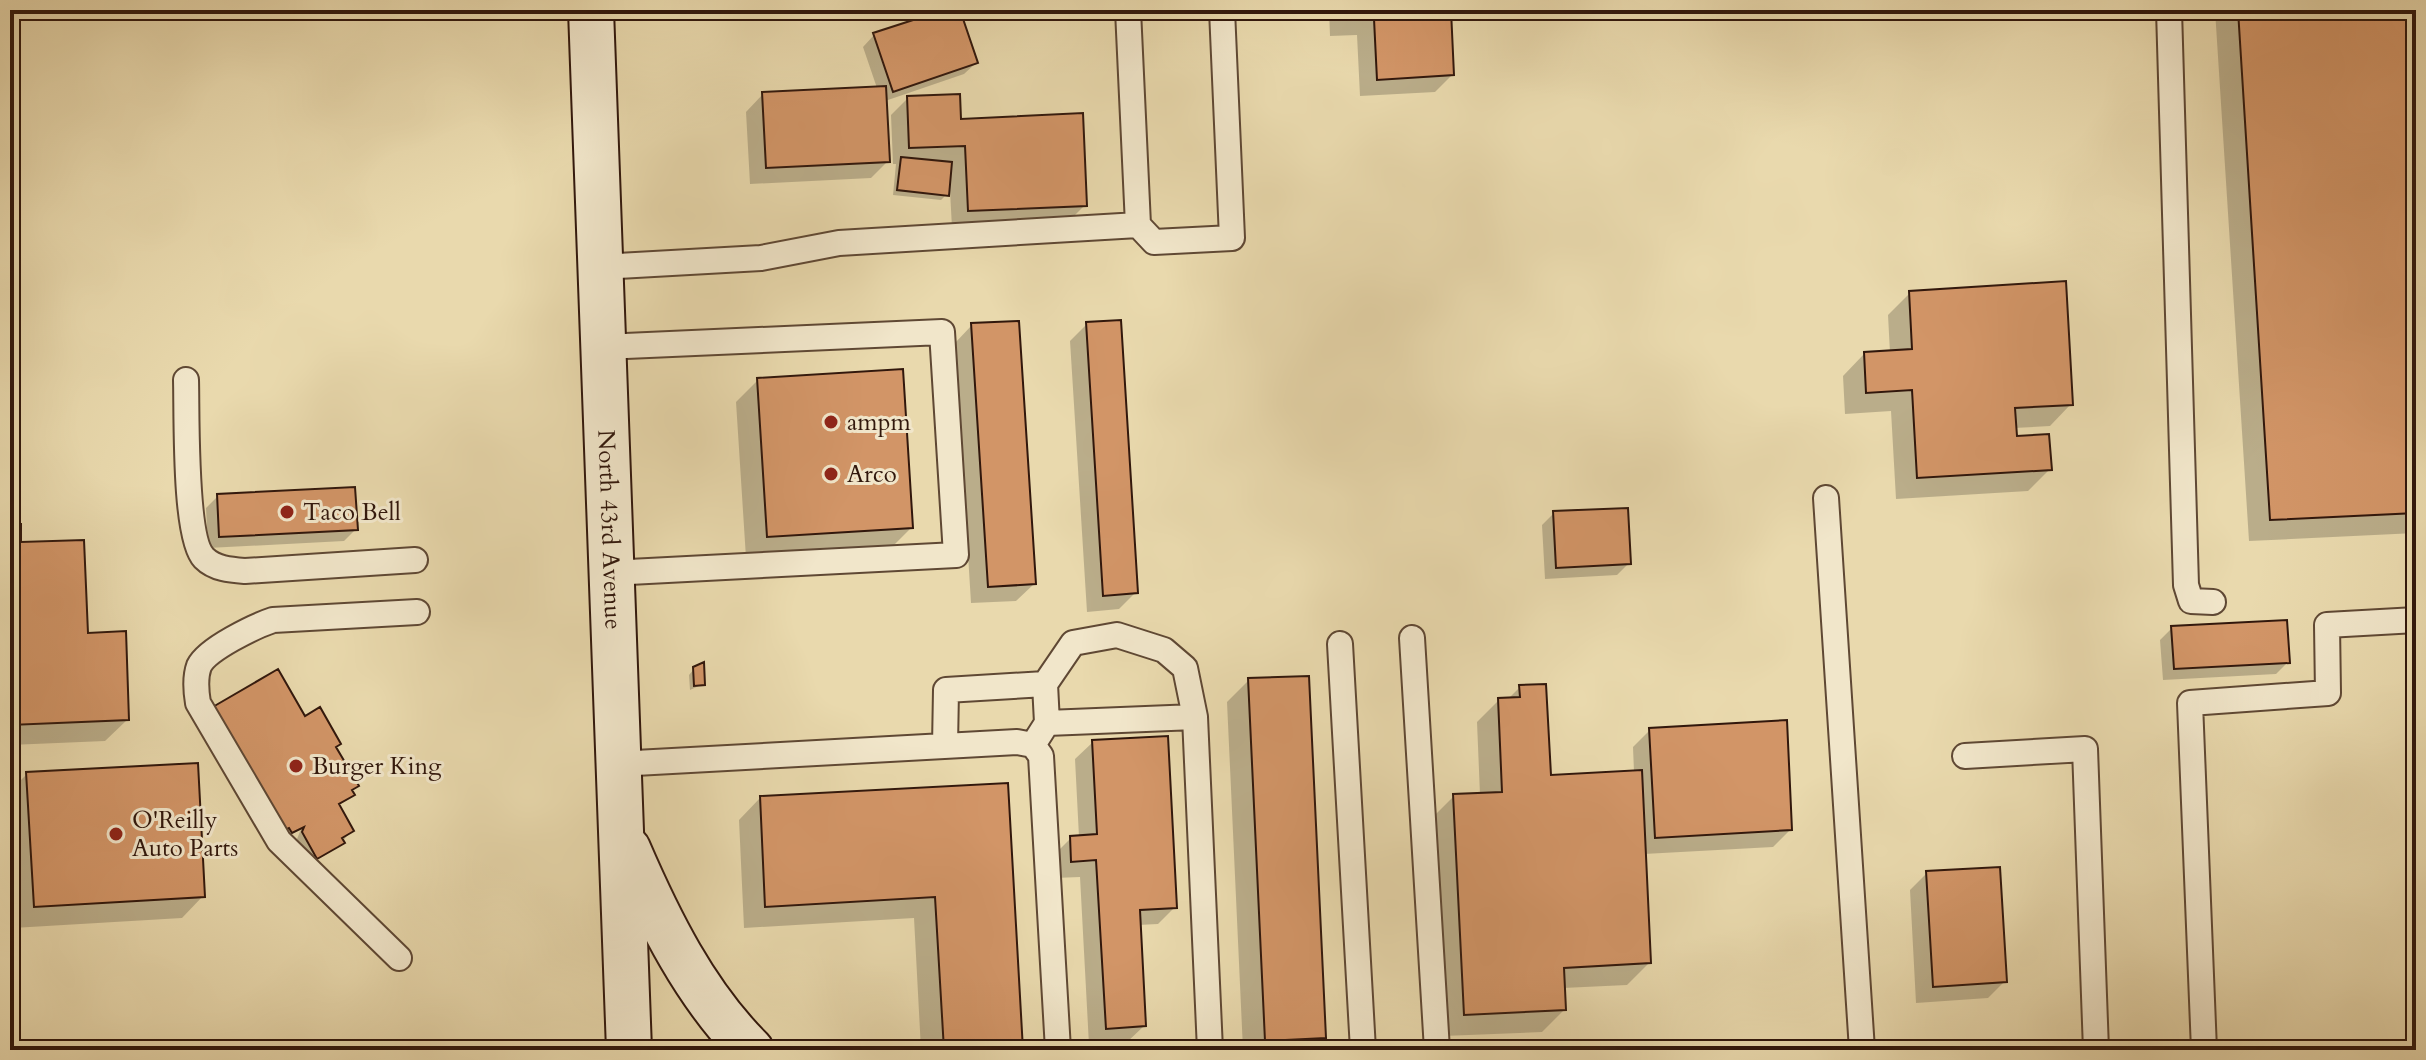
<svg xmlns="http://www.w3.org/2000/svg" width="2426" height="1060" font-family="Cardo,serif">
<style>
.shadow{fill:#0003}
.building{fill:#d29567;stroke:#31170c;stroke-width:2}
.lines{fill:none;stroke-linecap:round;stroke-linejoin:round}
.lane-casing{stroke:#5f4834;stroke-width:28}
.secondary-casing{stroke:#31170c;stroke-width:48}
.lane{stroke:#f1e6ca;stroke-width:24}
.secondary{stroke:#f1e6ca;stroke-width:44}
.poi-dot{fill:#8f2418;stroke:#f1e6ca;stroke-width:3}
.labels{text-anchor:middle;stroke-width:6;stroke-linejoin:round;paint-order:stroke}
.poi-label{font-size:24px;fill:#31170c;stroke:#f1e6ca;text-anchor:start}
.street-label{font-size:24px;fill:#31170c;stroke:#f1e6ca}
</style>
<rect width="100%" height="100%" fill="#e9d9ad"/>
<filter id="stains"><feTurbulence type="fractalNoise" baseFrequency=".0025" numOctaves="4"/><feColorMatrix values="0 0 0 0 .2 0 0 0 0 .09 0 0 0 0 .02 0 0 0 .5 -.17"/></filter>
<radialGradient id="worn" r=".72"><stop offset=".6" stop-color="#630" stop-opacity="0"/><stop offset="1" stop-color="#630" stop-opacity=".3"/></radialGradient>
<path class="shadow" d="M950,10H958L976,63L964,74L885,101L888,161L871,178L750,184L746,112L763,94L877,88L863,47L874,35Z
M1329,10H1449L1452,75L1435,92L1360,96L1357,35L1330,36Z
M2215,10H2416V533L2249,541Z
M908,98L1085,205L1068,222L952,228L950,191L941,200L893,195L896,164H893L891,115Z
M1910,293L2071,404L2050,426L2014,428L2015,438L2050,469L2028,491L1896,499L1891,411L1845,414L1843,376L1864,354L1890,353L1888,315Z
M1087,324L1136,592L1119,609L1087,612L1070,341Z
M972,325L1034,584L1016,601L971,603L955,343Z
M758,380L911,528L889,550L746,558L736,402Z
M218,496L356,529L344,541L208,548L206,508Z
M1554,513L1629,563L1617,575L1545,579L1542,525Z
M10,526L86,635L127,720L105,741L10,745Z
M2172,628L2288,662L2276,674L2163,680L2160,640Z
M694,669L703,684L690,690L689,675Z
M1249,680L1324,1037L1310,1050H1243L1227,702Z
M1520,687L1549,777L1634,772L1633,747L1650,730L1790,830L1773,847L1644,854L1649,963L1627,985L1563,988L1564,1010L1542,1032L1443,1036L1432,818L1454,796L1480,795L1477,722L1499,700H1507Z
M304,718L334,748L353,795L338,806L352,830L337,848L311,863L297,839L301,829L286,837L283,831Z
M1093,742L1175,907L1158,924L1138,925L1144,1026L1126,1043L1089,1045L1080,877L1055,878L1054,855L1071,838L1079,837L1075,759Z
M27,774L203,896L182,918L13,928L10,791Z
M1006,785L1020,1050H921L914,918L744,928L739,820L760,798Z
M1927,873L2005,981L1988,998L1916,1003L1910,890Z"/>
<path class="building" d="M944,10H960L978,63L893,92L873,33Z
M1346,10H1451L1454,75L1377,80L1374,19L1347,20Z
M2238,10H2416V513L2270,520Z
M886,86L890,162L766,168L762,92Z
M960,94L961,119L1083,113L1087,206L968,211L965,146L909,148L907,96Z
M901,157L952,162L949,196L897,190Z
M2066,281L2073,405L2015,408L2017,436L2049,434L2052,470L1917,478L1912,390L1866,393L1864,352L1912,349L1909,291Z
M1121,320L1138,593L1103,596L1086,322Z
M1019,321L1036,584L988,587L971,323Z
M903,369L913,528L767,537L757,378Z
M355,487L358,530L219,537L217,494Z
M1628,508L1631,564L1556,568L1553,511Z
M10,524H21V542L84,540L88,633L126,631L129,720L10,725Z
M2287,620L2290,663L2174,669L2171,626Z
M704,662L705,685L694,686L693,667Z
M278,669L305,716L320,707L341,744L336,747L359,786L352,790L355,795L339,804L354,831L342,838L345,843L317,859L302,832L304,827L292,833L289,828L283,831L211,708Z
M1309,676L1326,1038L1265,1041L1248,678Z
M1546,684L1551,775L1642,770L1651,963L1564,968L1566,1010L1464,1015L1453,794L1502,792L1498,698L1520,697L1519,685Z
M1787,720L1792,830L1655,838L1649,728Z
M1168,736L1177,908L1140,910L1146,1026L1106,1029L1096,860L1071,862L1070,836L1097,834L1092,740Z
M198,763L205,897L34,907L26,772Z
M1008,783L1023,1050H944L935,897L765,907L760,796Z
M2000,867L2007,982L1933,987L1926,871Z"/>
<g class="lines">
<defs>
<path id="lane" d="M1128,10L1138,225L1154,242L1232,238L1222,10
M2169,10L2186,585L2191,601L2213,602
M600,267L761,258L839,243L1138,225
M603,347L942,332L956,555L610,573
M186,380C187,413 184,538 204,558C215,569 231,570 245,571L415,560
M1826,498L1862,1050
M1412,638L1437,1050
M1340,644L1363,1050
M1045,684L1073,643L1117,635L1164,650L1185,668L1195,717
M1033,745L1047,723L1195,717L1210,1050
M945,746L946,690L1045,684L1047,723
M1965,756L2085,749L2096,1050
M617,764L1017,742L1033,745L1041,756L1058,1050
M399,958L279,841L198,703C196,691 195,677 199,666C207,649 255,626 273,620L417,612
M2204,1050L2190,703L2328,693L2327,625L2416,620"/>
<g id="secondary">
<path id="s1" d="M591,10L629,1050"/>
<path d="M628,849C659,921 695,994 751,1050"/>
</g>
</defs>
<use href="#lane" class="lane-casing"/>
<use href="#secondary" class="secondary-casing"/>
<use href="#lane" class="lane"/>
<use href="#secondary" class="secondary"/>
</g>
<g class="poi-dot">
<circle cx="831" cy="422" r="8"/>
<circle cx="831" cy="474" r="8"/>
<circle cx="287" cy="512" r="8"/>
<circle cx="296" cy="766" r="8"/>
<circle cx="116" cy="834" r="8"/>
</g>
<g class="labels">
<g class="poi-label">
<text x="847" y="430">ampm</text>
<text x="847" y="482">Arco</text>
<text x="303" y="520">Taco Bell</text>
<text x="312" y="774">Burger King</text>
<text x="132" y="828">O'Reilly<tspan x="132" dy="28">Auto Parts</tspan></text>
</g>
<g class="street-label">
<text dy="8" stroke="none"><textPath href="#s1" startOffset="520">North 43rd Avenue</textPath></text>
</g>
</g>
<rect width="2426" height="1060" fill="none" stroke="#e9d9ad" stroke-width="40"/>
<rect x="12" y="12" width="2402" height="1036" fill="none" stroke="#31170c" stroke-width="4"/>
<rect x="20" y="20" width="2386" height="1020" fill="none" stroke="#31170c" stroke-width="2"/>
<rect width="100%" height="100%" filter="url(#stains)"/>
<rect width="100%" height="100%" fill="url(#worn)"/>
</svg>
